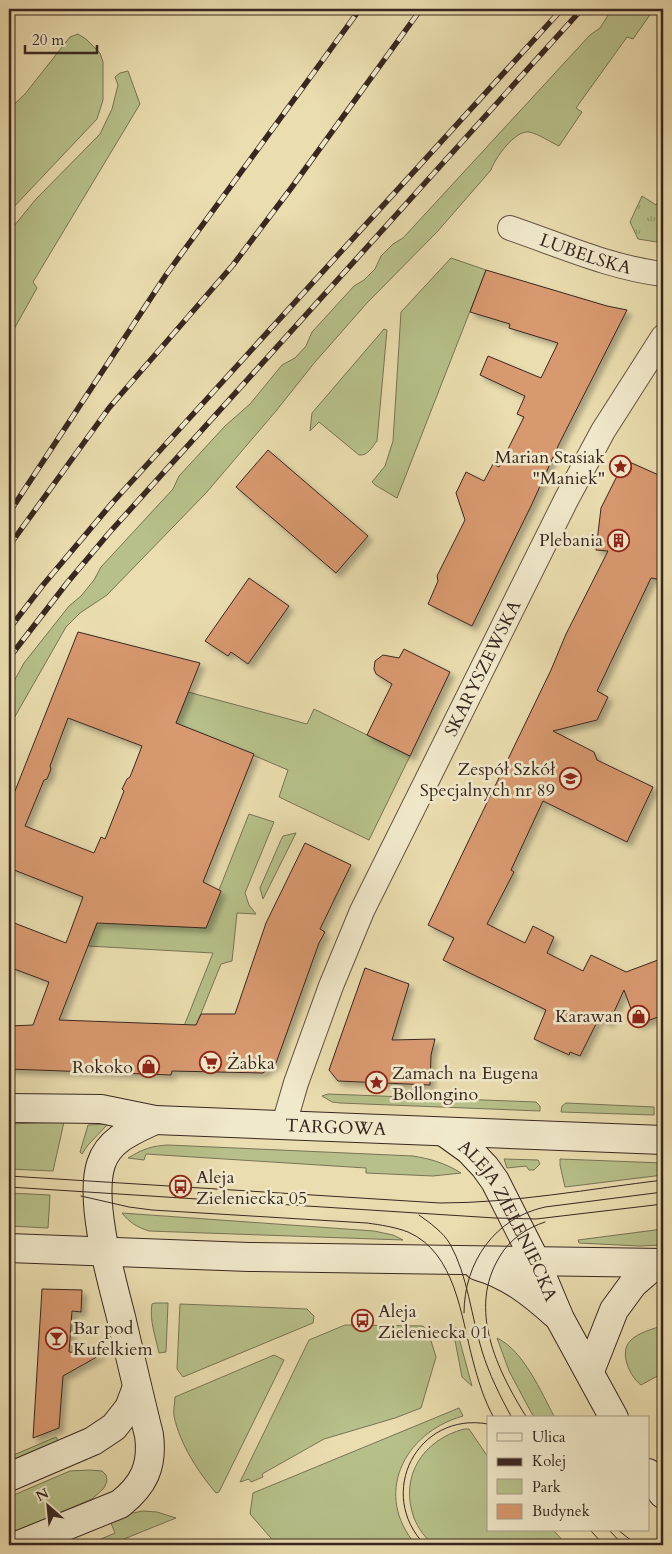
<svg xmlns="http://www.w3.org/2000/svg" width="672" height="1554" font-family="Cardo,serif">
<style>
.green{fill:#b7c08a;stroke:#787455}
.park{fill:url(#park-tufts);stroke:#787455}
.building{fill:#d9996f;stroke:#382720;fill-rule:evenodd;filter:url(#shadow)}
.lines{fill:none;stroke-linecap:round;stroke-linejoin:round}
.street-casing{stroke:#645444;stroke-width:26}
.secondary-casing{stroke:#382720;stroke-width:30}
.street{stroke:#f1e9cb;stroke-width:24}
.secondary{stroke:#f1e9cb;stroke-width:28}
.tram{stroke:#382720;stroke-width:1}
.rail-casing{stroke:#382720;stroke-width:5.5}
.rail{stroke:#f1e9cb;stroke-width:4;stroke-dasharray:11;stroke-linecap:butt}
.labels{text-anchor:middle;stroke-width:5;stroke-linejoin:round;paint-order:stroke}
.street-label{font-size:18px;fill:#382720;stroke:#f1e9cb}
.poi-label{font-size:18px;fill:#382720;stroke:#f1e9cb;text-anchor:end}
</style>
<defs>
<pattern id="park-tufts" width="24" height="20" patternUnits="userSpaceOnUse" patternTransform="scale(1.25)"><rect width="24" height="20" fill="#b7c08a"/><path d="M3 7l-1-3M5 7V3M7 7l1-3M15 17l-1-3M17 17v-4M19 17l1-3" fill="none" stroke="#969c70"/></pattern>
<filter id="shadow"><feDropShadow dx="4.5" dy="4.5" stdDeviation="2.5" flood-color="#0004"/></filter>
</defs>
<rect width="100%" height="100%" fill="#eaddaf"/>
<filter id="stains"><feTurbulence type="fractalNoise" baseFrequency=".004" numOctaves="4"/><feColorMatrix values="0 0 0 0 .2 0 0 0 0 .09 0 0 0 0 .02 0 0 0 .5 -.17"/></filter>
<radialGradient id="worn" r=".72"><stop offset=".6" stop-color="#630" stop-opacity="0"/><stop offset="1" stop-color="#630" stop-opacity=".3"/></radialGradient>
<path class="green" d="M612,9H654L633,39L627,37L576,108L582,112L559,146C550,142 539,134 529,132C515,130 495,158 491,170L437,232L367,303L315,362L276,411L206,493L107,595L80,613L66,627L9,727V688L13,683L24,663L69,606L81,596L94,580L101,567L173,489L179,476L225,426L250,404L282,365L295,358L306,346L312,332L354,286L364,280L375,269L381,256L393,244L403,238L590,35L600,28Z
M78,34L86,39L100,53L103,62V100L97,119L9,212V109L25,94L70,37Z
M128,71L140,104L33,282L37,288L9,338V240L14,226L36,199L100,134L112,109L118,85L115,77L120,73Z
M451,258L486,270L397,498L375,485L372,482L385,466L393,441L401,312Z
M384,329L387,330L377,441C372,447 368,456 359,455L319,422L310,431L312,413Z
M188,692L307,724L314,709L410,756L369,840L279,797L288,770L203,734L128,924L206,928L219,890L249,814L274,822L245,893L249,905L256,914L237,913L232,961L221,964L196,1026H184L213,953L88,946Z
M296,833L263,899L260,888L281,840L283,836Z
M328,1094L536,1102L540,1106V1111L340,1103L332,1102L322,1096Z
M566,1103L654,1107V1115L561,1112L562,1106Z
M64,1122L53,1171L9,1169V1124Z
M108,1124L88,1145L82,1154L80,1152L88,1125Z
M168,1145L413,1156C431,1159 445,1163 461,1173L433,1176L366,1173V1168L146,1154L144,1160L128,1158C143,1149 151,1146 168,1145Z
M504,1159L538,1160L540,1164L534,1170H529L526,1166L507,1168Z
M560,1159L663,1163V1175L565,1187L560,1165Z
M9,1193L50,1195L48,1228L9,1226Z
M122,1213L374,1231L393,1235L403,1240L149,1231C137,1227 130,1223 122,1213Z
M663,1229V1245L640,1246L579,1243L578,1240Z
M155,1303H168L166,1352L159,1353C156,1338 149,1320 152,1304Z
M180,1304L307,1309L314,1316L313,1323L183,1377L177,1369Z
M345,1325L423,1326L428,1331L436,1357L421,1408L395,1418L324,1439L262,1474L263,1477L251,1482L249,1479L240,1482L309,1340Z
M663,1326V1373L641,1385C630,1377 618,1352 631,1340C638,1333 654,1328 663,1326Z
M456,1327L472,1386L462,1377L453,1330Z
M497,1338C524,1351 541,1392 555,1418H535L532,1414L509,1371Z
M274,1355L284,1360L219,1492L216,1493C198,1472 180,1444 174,1416C173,1410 175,1403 175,1397Z
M459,1408L463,1416C403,1433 373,1495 416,1545H277L250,1514L253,1493Z
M464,1429H469L488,1457V1530H553L567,1545H434C425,1538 418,1528 414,1518C399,1476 423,1440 464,1429Z
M56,1437L59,1443L9,1463V1457Z
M90,1470L102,1471L106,1475L107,1481L104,1488L92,1499L9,1534V1497L70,1471Z
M142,1511L157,1512L176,1518L109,1545H87L115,1533L111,1523L129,1514Z"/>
<path class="park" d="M663,195V243L638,239L630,222L642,196L656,205Z"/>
<path class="building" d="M486,270L607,306L627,310L559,444L532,504L472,626L428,604L438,581L437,576L465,520L456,493L466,472L484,481L493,464L499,467L524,417L517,414L525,396L480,375L488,356L541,378L558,343L509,328L510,324L470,312Z
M268,450L368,536L336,573L236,487Z
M625,460L663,477V580L651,578L597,691L608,697L597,720L553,731L594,752L597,760L653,787L627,842L543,801L511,870L514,872L487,924L525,943L533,926L554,937L547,953L583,971L591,955L626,972L658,960L663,974V1015L637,1025L624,990L609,1023L599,1018L580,1056L570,1052L569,1055L534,1039L546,1010L443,960L454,938L428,925L551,670L566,634L608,551L596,550L601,508Z
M249,578L289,606L248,664L231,652L228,656L205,641Z
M78,632L200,663L176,723L254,754L203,882L221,891L206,928L97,923L59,1020L196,1025L201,1014H235L266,923L305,843L351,865L320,929L325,932L319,943L276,1063L263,1073L172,1071L171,1075L9,1069V1026L33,1025L49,982L9,967V921L66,943L83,897L9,868V806ZM68,718L142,746L130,777L127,779L122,789L124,791L105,839L101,837L94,853L25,826L44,780L47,779L51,769L50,766Z
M404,649L450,672L410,756L367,735L392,684L376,674L374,669L375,661L383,655L399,658Z
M365,968L409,984L392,1040L435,1039L431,1055L430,1085L338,1081L329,1070Z
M42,1289L82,1290L81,1312L72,1311L69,1352L102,1354L63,1376L59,1428L33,1438Z"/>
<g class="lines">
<defs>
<g id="street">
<path id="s1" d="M510,228C560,245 611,268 663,274"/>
<path id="s2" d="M284,1124L296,1083L331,986L362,911L566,500L603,431L663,337"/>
</g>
<g id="secondary">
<path id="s3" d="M9,1108L101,1109L155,1120L663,1140"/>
<path id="s4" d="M444,1132L469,1150L485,1167L495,1181L536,1262L560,1319L614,1418"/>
<path d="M9,1248L249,1257L663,1263"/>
<path d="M478,1266C509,1275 532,1293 555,1314"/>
<path d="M590,1371L614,1310L633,1284L656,1264"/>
<path d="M648,1473L663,1494"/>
<path d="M9,1477L93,1441L114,1427L129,1408L137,1387"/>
<path d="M19,1545L120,1504C144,1485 153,1466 149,1435C139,1395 130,1356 121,1317C111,1278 89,1201 101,1164C109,1139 134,1130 155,1120"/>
</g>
</defs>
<use href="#street" class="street-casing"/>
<use href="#secondary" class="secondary-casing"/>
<use href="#street" class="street"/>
<use href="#secondary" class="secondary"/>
<path class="tram" d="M9,1176L440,1203C515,1203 589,1189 663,1180
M9,1187L495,1218L536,1219L663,1204
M81,1196L129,1207L152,1210L367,1223C381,1225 395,1227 408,1232C456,1253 461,1317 473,1361C478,1380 484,1400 494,1418
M419,1215C430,1223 443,1232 450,1244C468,1276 471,1316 482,1351C489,1374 500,1396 512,1418
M464,1313C464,1262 495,1218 545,1207L663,1192
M527,1418C497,1370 467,1309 500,1256C510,1239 527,1228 545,1222
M590,1530L604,1545
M609,1530L623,1545
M618,1530L637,1545
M425,1545C375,1494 417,1411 488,1424"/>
<defs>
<path id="rail" d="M9,513L166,275L360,9
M9,546L109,408L233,265L292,187L421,9
M9,629L43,585L113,502L562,9
M9,658L67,583L109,533L582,9"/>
</defs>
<use href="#rail" class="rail-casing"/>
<use href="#rail" class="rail"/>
</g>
<defs>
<symbol id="sight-ring" viewBox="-11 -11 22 22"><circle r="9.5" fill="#f1e9cb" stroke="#8f2418" stroke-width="1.5"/><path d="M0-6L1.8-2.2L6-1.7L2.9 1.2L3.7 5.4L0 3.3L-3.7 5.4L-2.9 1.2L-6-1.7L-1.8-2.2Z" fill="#8f2418"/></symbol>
<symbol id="building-ring" viewBox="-11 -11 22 22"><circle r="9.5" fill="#f1e9cb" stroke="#8f2418" stroke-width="1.5"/><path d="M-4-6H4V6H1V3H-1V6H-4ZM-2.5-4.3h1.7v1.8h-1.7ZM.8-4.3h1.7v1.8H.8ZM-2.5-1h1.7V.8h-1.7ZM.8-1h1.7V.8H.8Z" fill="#8f2418"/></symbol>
<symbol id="school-ring" viewBox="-11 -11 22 22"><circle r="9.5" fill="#f1e9cb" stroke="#8f2418" stroke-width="1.5"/><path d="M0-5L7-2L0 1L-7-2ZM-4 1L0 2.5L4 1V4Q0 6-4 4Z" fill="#8f2418"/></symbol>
<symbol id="shop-ring" viewBox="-11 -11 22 22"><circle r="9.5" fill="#f1e9cb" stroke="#8f2418" stroke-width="1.5"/><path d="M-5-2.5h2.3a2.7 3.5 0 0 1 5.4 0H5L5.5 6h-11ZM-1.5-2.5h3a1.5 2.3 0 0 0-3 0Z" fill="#8f2418"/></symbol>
<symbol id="supermarket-ring" viewBox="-11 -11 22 22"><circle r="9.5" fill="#f1e9cb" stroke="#8f2418" stroke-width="1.5"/><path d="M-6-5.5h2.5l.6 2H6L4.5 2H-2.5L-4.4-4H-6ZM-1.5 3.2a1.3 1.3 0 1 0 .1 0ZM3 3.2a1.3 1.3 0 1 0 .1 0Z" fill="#8f2418"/></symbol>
<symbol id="bus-ring" viewBox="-11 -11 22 22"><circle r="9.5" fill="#f1e9cb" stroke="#8f2418" stroke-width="1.5"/><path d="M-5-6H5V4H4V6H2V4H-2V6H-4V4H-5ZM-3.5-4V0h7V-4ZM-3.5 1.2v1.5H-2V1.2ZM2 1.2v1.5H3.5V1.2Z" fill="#8f2418"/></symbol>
<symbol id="bar-ring" viewBox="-11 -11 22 22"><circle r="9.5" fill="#f1e9cb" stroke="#8f2418" stroke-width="1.5"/><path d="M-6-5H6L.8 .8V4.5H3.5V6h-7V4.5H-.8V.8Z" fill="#8f2418"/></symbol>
</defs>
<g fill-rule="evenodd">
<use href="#sight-ring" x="608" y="454" width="25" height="25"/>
<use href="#building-ring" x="606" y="528" width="25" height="25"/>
<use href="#school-ring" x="558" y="766" width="25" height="25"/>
<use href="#shop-ring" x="626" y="1004" width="25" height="25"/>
<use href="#supermarket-ring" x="198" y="1050" width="25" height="25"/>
<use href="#shop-ring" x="136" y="1054" width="25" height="25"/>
<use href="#sight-ring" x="364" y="1070" width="25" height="25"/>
<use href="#bus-ring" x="168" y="1174" width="25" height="25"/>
<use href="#bus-ring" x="350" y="1308" width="25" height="25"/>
<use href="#bar-ring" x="44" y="1326" width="25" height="25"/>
</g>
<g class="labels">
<g class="street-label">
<text dy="6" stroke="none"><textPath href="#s1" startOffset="80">LUBELSKA</textPath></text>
<text dy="6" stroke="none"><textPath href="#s2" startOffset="498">SKARYSZEWSKA</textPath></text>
<text dy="6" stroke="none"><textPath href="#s3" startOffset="328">TARGOWA</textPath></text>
<text dy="6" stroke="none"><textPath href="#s4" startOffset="112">ALEJA ZIELENIECKA</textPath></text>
</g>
<g class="poi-label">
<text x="605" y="463">Marian Stasiak<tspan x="605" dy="21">"Maniek"</tspan></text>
<text x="603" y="546">Plebania</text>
<text x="555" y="775">Zespół Szkół<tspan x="555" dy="21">Specjalnych nr 89</tspan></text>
<text x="623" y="1022">Karawan</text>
<text x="227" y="1069" text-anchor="start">Żabka</text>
<text x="133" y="1073">Rokoko</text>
<text x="392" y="1079" text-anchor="start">Zamach na Eugena<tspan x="392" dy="21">Bollongino</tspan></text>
<text x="196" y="1183" text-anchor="start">Aleja<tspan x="196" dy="21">Zieleniecka 05</tspan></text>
<text x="378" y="1317" text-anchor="start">Aleja<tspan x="378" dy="21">Zieleniecka 01</tspan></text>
<text x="73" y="1334" text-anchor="start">Bar pod<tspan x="73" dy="21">Kufelkiem</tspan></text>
</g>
</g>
<rect width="672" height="1554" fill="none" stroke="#eaddaf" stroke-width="30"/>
<rect x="10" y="10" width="652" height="1534" fill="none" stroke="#382720" stroke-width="2.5"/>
<rect x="15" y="15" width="642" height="1524" fill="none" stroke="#382720"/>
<rect x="487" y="1416" width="162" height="115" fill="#f1e9cb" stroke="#a79b87"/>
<rect x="497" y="1433" width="25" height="8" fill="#f1e9cb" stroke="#a79b87"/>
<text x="532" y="1442" font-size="15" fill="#382720">Ulica</text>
<rect x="497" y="1458" width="25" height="8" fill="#382720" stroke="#a79b87"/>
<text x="532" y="1466" font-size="15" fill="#382720">Kolej</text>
<rect x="497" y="1479" width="25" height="15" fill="#b7c08a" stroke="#a79b87"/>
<text x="532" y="1492" font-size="15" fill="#382720">Park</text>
<rect x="497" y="1504" width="25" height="15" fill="#d9996f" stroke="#a79b87"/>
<text x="532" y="1516" font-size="15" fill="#382720">Budynek</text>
<g transform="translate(48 1506) rotate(333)" stroke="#f1e9cb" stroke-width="4" paint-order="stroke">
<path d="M0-4L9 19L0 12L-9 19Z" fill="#382720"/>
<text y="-8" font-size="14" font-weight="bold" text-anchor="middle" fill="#382720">N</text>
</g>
<path d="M25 45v8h72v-8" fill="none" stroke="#382720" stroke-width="2.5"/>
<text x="32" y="45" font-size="15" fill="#382720" stroke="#f1e9cb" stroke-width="4" paint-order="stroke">20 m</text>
<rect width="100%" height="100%" filter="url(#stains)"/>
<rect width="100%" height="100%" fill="url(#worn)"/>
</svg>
